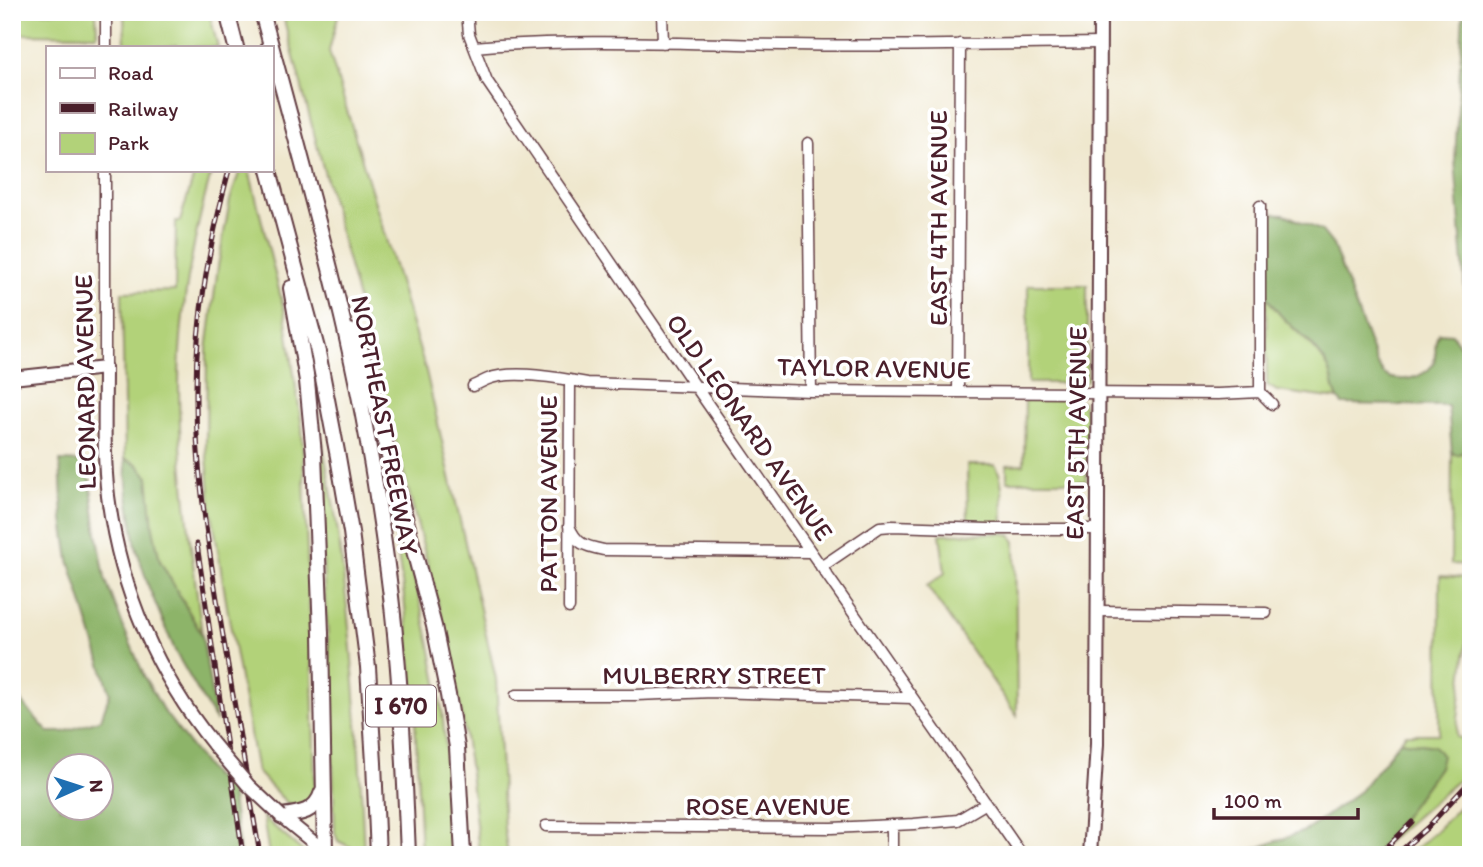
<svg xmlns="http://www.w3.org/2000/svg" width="1483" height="867" font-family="Itim,sans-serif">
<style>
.green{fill:#b2d279;stroke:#7e7852;stroke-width:2}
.forest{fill:#8db469;stroke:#6c6a4a;stroke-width:2;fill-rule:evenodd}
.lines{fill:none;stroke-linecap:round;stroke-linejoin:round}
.minor-casing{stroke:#633d43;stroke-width:13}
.major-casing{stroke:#633d43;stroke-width:16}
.highway-casing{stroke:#633d43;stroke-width:18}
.minor{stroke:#fff;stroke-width:10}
.major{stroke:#fff;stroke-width:12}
.highway{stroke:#fff;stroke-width:14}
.rail-casing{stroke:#4a1f2b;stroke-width:5}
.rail{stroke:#fff;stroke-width:2.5;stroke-dasharray:8;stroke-linecap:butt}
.major-bridge-casing{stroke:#633d43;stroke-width:16;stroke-linecap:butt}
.highway-bridge-casing{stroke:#633d43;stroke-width:18;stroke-linecap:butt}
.major-bridge{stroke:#fff;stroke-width:12}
.highway-bridge{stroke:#fff;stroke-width:14}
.labels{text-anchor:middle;stroke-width:7;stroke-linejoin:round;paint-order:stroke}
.shield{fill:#fff;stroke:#80626b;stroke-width:2}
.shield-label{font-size:24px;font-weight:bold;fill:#4a1f2b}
.street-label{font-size:26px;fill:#4a1f2b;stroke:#fff}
</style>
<rect width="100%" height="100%" fill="#fff"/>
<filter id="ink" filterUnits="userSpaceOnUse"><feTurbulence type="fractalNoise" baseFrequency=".0143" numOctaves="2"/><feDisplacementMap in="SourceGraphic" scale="14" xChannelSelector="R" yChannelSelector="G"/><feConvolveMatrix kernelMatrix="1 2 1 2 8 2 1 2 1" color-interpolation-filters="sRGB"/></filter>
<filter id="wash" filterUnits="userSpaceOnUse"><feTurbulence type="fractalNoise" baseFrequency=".00686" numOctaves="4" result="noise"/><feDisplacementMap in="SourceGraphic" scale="28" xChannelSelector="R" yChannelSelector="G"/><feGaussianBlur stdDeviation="1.57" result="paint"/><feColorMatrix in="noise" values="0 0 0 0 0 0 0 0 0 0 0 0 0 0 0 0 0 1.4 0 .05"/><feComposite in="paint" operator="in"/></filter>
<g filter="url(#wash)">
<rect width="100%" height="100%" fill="#efe7cd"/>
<path class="green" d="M12,12H96L97,35L12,34Z
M124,12H209L218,47H177L176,45L169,47H125Z
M283,12H339L329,51L426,371L496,679L504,828L508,855L479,854C472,778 462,704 445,629L283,16Z
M194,170H212C193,238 179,314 179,386C179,469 192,552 202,635L160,561L137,464L125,459L122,292L175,291L176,221H180L194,175Z
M240,170H249L285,314L302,427L312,673L315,789L309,801L299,805L287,803L257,772L227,607L211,507L206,445L207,350L218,266L230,200Z
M1028,285H1087V380L1082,383H1028Z
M1266,294C1280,323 1312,339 1328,367C1333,376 1335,389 1338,399L1277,391L1267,385Z
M1025,399H1076L1082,402L1087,417L1086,481H1007V465L1024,464Z
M322,441C328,475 335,508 339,541C353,645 360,750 364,855H353L352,848L338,841L335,833L330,664L324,586L319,447Z
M1471,448V565L1451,564L1452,453L1458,455Z
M967,465H995C1005,479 1002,508 1003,525H968Z
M388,485H392L429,640L442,710L456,855H421L414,694L404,596Z
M1003,533L1011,535L1015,542L1017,716L927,586L945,573L940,534Z
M1440,576L1470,578L1468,629L1456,737L1471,740V764L1462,777L1383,845L1439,767L1434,746L1400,741L1406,734H1439Z
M1471,795V855H1408L1436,831Z
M263,817L307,855H269Z"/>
<path class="forest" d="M1463,12H1471V346L1469,343L1455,160Z
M1267,213L1284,214L1322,231L1333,245L1377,364C1380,367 1381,371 1384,374C1396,385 1429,378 1434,361C1438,351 1432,345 1439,333L1452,334L1470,360L1471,448L1458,455L1452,453L1448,406L1342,404C1333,395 1334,381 1329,369C1315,339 1280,324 1266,294Z
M125,459L137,464L148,477L153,528L160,561L202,635L216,722L176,653L149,588L136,547L128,496Z
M60,461L88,462L96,527L105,578L125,631L145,678L163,710L214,777L230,784L240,855H12V795L15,759L12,756V696L19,699L48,732H64L101,719L110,693L69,560L63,520ZM60,766H102V808H60Z
M1400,741L1434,746L1442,756L1439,767L1383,845L1372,855H1238L1307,830L1360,791Z"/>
</g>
<g filter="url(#ink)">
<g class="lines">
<defs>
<path id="minor" d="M106,12V47
M467,12L469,34L487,81L696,387L1022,855
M662,12L663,43
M474,47C580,38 686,44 792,45C895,47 997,44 1100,43
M808,143L811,391
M1260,206V392
M105,368V170
M473,386C478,384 483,381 488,379C512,369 561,378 587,383L811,391L1218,394L1260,392L1272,404
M958,392L960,44
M569,526C577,545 585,546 604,550L810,552
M821,567L880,527L892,526L988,529H1097
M569,608L570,380
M1097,611L1266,613
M516,695H636L713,692L912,698
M546,826L832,828L914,824L958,820L985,804
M892,855V825"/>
<path id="major" d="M12,378L105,368C105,411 103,454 108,496C120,588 156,673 214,745
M281,816L329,855
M1090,855L1097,744L1100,12"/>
<path id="highway" d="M227,12L236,47
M290,116C308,183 326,250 342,317C361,397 375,477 386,558C400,656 404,756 408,855
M269,170L318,352L338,457L351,532L368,667L374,763L378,855
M291,288L307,381L314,454L321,633L325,855
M350,331L361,351L434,626L448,695L457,747L463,855
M281,816C300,814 316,812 322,792"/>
</defs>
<use href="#minor" class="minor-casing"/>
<use href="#major" class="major-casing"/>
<use href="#highway" class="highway-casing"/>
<use href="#minor" class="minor"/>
<use href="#major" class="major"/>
<use href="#highway" class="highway"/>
<defs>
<path id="rail" d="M262,47L272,12
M229,170C210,242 196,314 196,389C195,471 209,550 222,630C234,705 247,780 260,855
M197,544L243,855
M1379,855L1412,822
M1396,855L1428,827L1471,780"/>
</defs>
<use href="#rail" class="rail-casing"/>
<use href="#rail" class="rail"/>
<defs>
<path id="major-bridge" d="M214,745L248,785L281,816"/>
<path id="highway-bridge" d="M262,12L290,116"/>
</defs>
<use href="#major-bridge" class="major-bridge-casing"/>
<use href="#highway-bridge" class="highway-bridge-casing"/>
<use href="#major-bridge" class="major-bridge"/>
<use href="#highway-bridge" class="highway-bridge"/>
</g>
</g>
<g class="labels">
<rect class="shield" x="366" y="685.5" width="70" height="41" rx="5"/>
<g class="shield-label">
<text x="401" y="714">I 670</text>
</g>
<g class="street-label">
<text transform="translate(938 218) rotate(-90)" y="9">EAST 4TH AVENUE</text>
<text transform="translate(874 368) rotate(1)" y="9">TAYLOR AVENUE</text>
<text transform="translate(85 382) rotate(-91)" y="9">LEONARD AVENUE</text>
<text transform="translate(385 425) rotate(79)" y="9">NORTHEAST FREEWAY</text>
<text transform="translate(750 427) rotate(55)" y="9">OLD LEONARD AVENUE</text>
<text transform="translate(1076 433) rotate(-89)" y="9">EAST 5TH AVENUE</text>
<text transform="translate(548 494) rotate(-90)" y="9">PATTON AVENUE</text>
<text x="714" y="684">MULBERRY STREET</text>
<text x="768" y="815">ROSE AVENUE</text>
</g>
</g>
<rect width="1483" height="867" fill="none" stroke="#fff" stroke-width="42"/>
<rect x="46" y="46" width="228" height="126" fill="#ffffff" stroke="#b7a5aa" stroke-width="2"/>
<rect x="60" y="68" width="35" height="10" fill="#ffffff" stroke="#b7a5aa" stroke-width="2"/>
<text x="108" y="80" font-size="21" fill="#4a1f2b">Road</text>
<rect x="60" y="103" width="35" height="10" fill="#4a1f2b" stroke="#b7a5aa" stroke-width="2"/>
<text x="108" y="116" font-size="21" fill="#4a1f2b">Railway</text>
<rect x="60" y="133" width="35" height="21" fill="#b2d279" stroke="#b7a5aa" stroke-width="2"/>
<text x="108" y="150" font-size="21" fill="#4a1f2b">Park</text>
<g transform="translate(80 787) rotate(87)"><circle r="33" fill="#ffffff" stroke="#b7a5aa" stroke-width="2"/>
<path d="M0-5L12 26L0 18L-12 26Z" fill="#1f6fb2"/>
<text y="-10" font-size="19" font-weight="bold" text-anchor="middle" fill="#4a1f2b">N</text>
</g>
<path d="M1214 808v10h144v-10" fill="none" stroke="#4a1f2b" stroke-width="3.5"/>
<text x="1224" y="808" font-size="21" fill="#4a1f2b" stroke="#ffffff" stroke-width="5" paint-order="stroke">100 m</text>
</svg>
